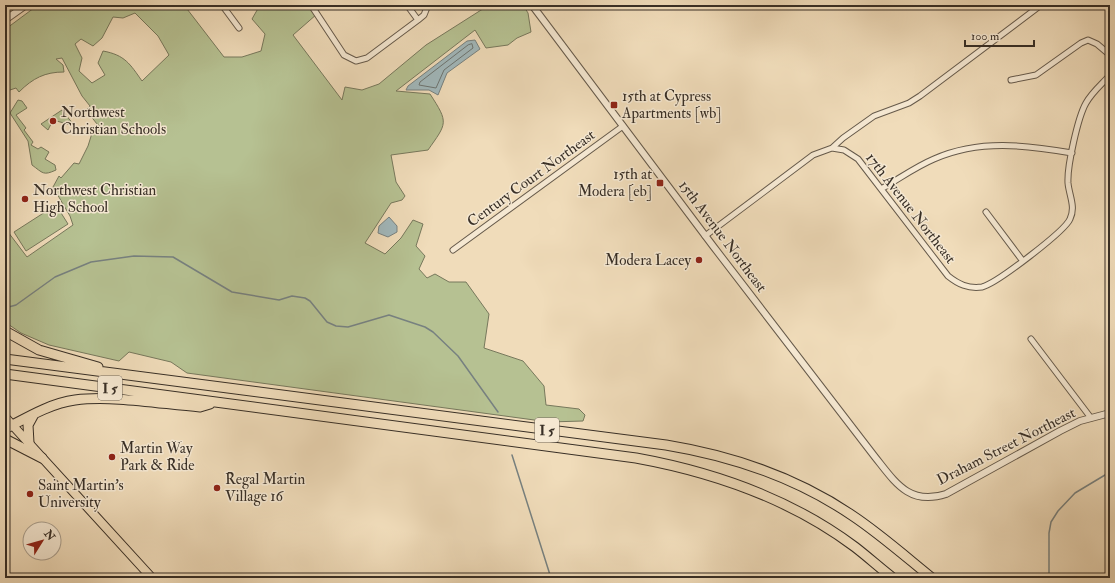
<svg xmlns="http://www.w3.org/2000/svg" width="1115" height="583" font-family="'IM FELL Double Pica',serif">
<style>
.green{fill:#b6c192;stroke:#77785c;fill-rule:evenodd}
.water{fill:#a1b8bc;stroke:#778180}
.lines{fill:none;stroke-linecap:round;stroke-linejoin:round}
.shore{stroke:#6c7471;stroke-width:1}
.stream{stroke:#778180;stroke-width:1.5}
.minor-casing{stroke:#665a4b;stroke-width:7}
.tertiary-casing{stroke:#665a4b;stroke-width:8}
.primary-casing{stroke:#382f26;stroke-width:10}
.motorway-casing{stroke:#382f26;stroke-width:11}
.minor{stroke:#f5e8d2;stroke-width:5}
.tertiary{stroke:#f5e8d2;stroke-width:6}
.primary{stroke:#f0dcba;stroke-width:8}
.motorway{stroke:#f0dcba;stroke-width:9}
.poi-dot{fill:#8f2418;stroke:#f5e8d2;stroke-width:1.5}
.labels{text-anchor:middle;stroke-width:3;stroke-linejoin:round;paint-order:stroke}
.shield{fill:#f5e8d2;stroke:#71665a;stroke-width:1}
.shield-label{font-size:14px;font-weight:bold;fill:#382f26}
.poi-label{font-size:15px;fill:#382f26;stroke:#f5e8d2;text-anchor:start}
.street-label{font-size:15px;fill:#382f26;stroke:#f5e8d2}
</style>
<rect width="100%" height="100%" fill="#f0dcba"/>
<filter id="stains"><feTurbulence type="fractalNoise" baseFrequency=".005" numOctaves="4"/><feColorMatrix values="0 0 0 0 .2 0 0 0 0 .09 0 0 0 0 .02 0 0 0 .5 -.17"/></filter>
<radialGradient id="worn" r=".72"><stop offset=".6" stop-color="#630" stop-opacity="0"/><stop offset="1" stop-color="#630" stop-opacity=".3"/></radialGradient>
<path class="green" d="M38,5H184L224,57H242L261,51L265,34L252,19L260,5H311L317,14L293,35L342,100L345,87L362,90L379,84L426,45L489,5H523L528,13L531,32L517,38L508,45L486,48L475,30L396,91L430,94C449,123 447,123 428,150L391,155L396,182L405,196L402,200L391,203L365,243L385,254L401,238L413,220L423,224L416,246L425,256L419,269L427,278L435,274L449,282H466L489,314L484,348L523,361L544,386L546,405L579,409L585,415L583,421L549,422L187,373L171,362L129,352L119,361L49,345L21,333L5,322V228L27,257L73,225L70,216L53,187L59,176L61,178L74,163L79,164L88,146L93,130H106L97,124L86,110L90,106L82,96L62,58L56,59L63,65L64,72C45,72 33,78 19,92L16,88L7,91L5,94V32L7,28ZM135,13L158,36L169,55L142,81C130,64 125,55 103,51L98,63L105,75L92,83L79,71L82,58L75,44L81,39L93,46L102,38L113,17L123,18Z
M18,100L22,101L27,108L16,115L26,128L24,130L33,142L31,145L38,149L41,147L49,152L45,159L55,165L56,170C43,176 43,173 32,165L28,141L10,113Z
M62,110L73,124L71,125L53,120L48,130L41,124Z
M56,205L68,224L26,251L14,232Z"/>
<path class="water" d="M475,40L480,49L447,73L438,95L429,90H406L408,86L467,41Z
M389,217L397,226V232L388,237L378,233L379,226Z"/>
<g class="lines">
<path class="shore" d="M472,44L473,48L444,70L436,88L419,85L420,82L468,45Z"/>
<path class="stream" d="M5,308L16,305L55,277L91,262L134,256L173,257L232,292L279,300L292,296L305,298L310,301L327,322L336,326L348,327L389,315L425,327L433,332L458,356L498,412
M512,455L551,578
M1049,578V533L1051,522L1058,511L1075,493L1110,472"/>
<defs>
<path id="minor" d="M222,5L239,28
M311,5L344,55L356,61L367,58L418,20L424,15L428,5
M407,5L418,20
M1011,80L1036,75L1081,43L1088,40L1097,44L1110,55
M832,148L844,150L858,159L948,276C958,284 968,289 982,287C996,284 1065,231 1070,219C1076,207 1069,195 1068,183C1067,166 1078,117 1086,103C1092,92 1102,84 1110,75
M881,189C899,179 915,167 934,159C979,139 1026,145 1072,153
M986,212L1022,260
M705,236L813,155L832,148L843,138L874,116L909,103L920,96L1041,5
M453,250L623,126
M1031,339L1091,418"/>
<path id="tertiary" d="M532,5L713,246L875,457C895,482 909,506 946,494L1060,431L1080,421L1110,413
M5,20L26,5"/>
<path id="primary" d="M5,417L152,578"/>
<path id="motorway" d="M5,331L39,350L98,367
M5,359L666,445C733,456 796,477 853,516C880,534 906,557 932,578
M5,374L636,458C713,472 791,499 855,547C868,557 880,568 893,578
M5,429C26,418 51,403 75,400C112,395 162,404 200,407L210,404
M5,439L42,458
M29,443L28,425L34,414"/>
</defs>
<use href="#minor" class="minor-casing"/>
<use href="#tertiary" class="tertiary-casing"/>
<use href="#primary" class="primary-casing"/>
<use href="#motorway" class="motorway-casing"/>
<use href="#minor" class="minor"/>
<use href="#tertiary" class="tertiary"/>
<use href="#primary" class="primary"/>
<use href="#motorway" class="motorway"/>
</g>
<g class="poi-dot">
<rect x="610" y="101" width="8" height="8" rx="2"/>
<circle cx="53" cy="121" r="4"/>
<rect x="656" y="179" width="8" height="8" rx="2"/>
<circle cx="25" cy="199" r="4"/>
<circle cx="699" cy="260" r="4"/>
<circle cx="112" cy="457" r="4"/>
<circle cx="217" cy="488" r="4"/>
<circle cx="30" cy="494" r="4"/>
</g>
<g class="labels">
<g class="shield">
<rect x="98" y="376" width="24" height="24" rx="3"/>
<rect x="535" y="418" width="24" height="24" rx="3"/>
</g>
<g class="shield-label">
<text x="110" y="393">I 5</text>
<text x="547" y="435">I 5</text>
</g>
<g class="poi-label">
<text x="622" y="101">15th at Cypress<tspan x="622" dy="17">Apartments [wb]</tspan></text>
<text x="61" y="117">Northwest<tspan x="61" dy="17">Christian Schools</tspan></text>
<text x="652" y="179" text-anchor="end">15th at<tspan x="652" dy="17">Modera [eb]</tspan></text>
<text x="33" y="195">Northwest Christian<tspan x="33" dy="17">High School</tspan></text>
<text x="691" y="265" text-anchor="end">Modera Lacey</text>
<text x="120" y="453">Martin Way<tspan x="120" dy="17">Park &amp; Ride</tspan></text>
<text x="225" y="484">Regal Martin<tspan x="225" dy="17">Village 16</tspan></text>
<text x="38" y="490">Saint Martin's<tspan x="38" dy="17">University</tspan></text>
</g>
<g class="street-label">
<text transform="translate(531 178) rotate(-36)" y="5">Century Court Northeast</text>
<text transform="translate(911 208) rotate(52)" y="5">17th Avenue Northeast</text>
<text transform="translate(723 236) rotate(53)" y="5">15th Avenue Northeast</text>
<text transform="translate(1006 446) rotate(-27)" y="5">Draham Street Northeast</text>
</g>
</g>
<rect width="1115" height="583" fill="none" stroke="#f0dcba" stroke-width="20"/>
<rect x="6" y="6" width="1103" height="571" fill="none" stroke="#382f26" stroke-width="2"/>
<rect x="10" y="10" width="1095" height="563" fill="none" stroke="#382f26"/>
<g transform="translate(42 541) rotate(53)"><circle r="19" fill="#f5e8d2" stroke="#a99e8d"/>
<path d="M0-3L7 15L0 10L-7 15Z" fill="#8f2418"/>
<text y="-6" font-size="11" font-weight="bold" text-anchor="middle" fill="#382f26">N</text>
</g>
<path d="M965 40v6h69v-6" fill="none" stroke="#382f26" stroke-width="2"/>
<text x="971" y="40" font-size="12" fill="#382f26" stroke="#f5e8d2" stroke-width="3" paint-order="stroke">100 m</text>
<rect width="100%" height="100%" filter="url(#stains)"/>
<rect width="100%" height="100%" fill="url(#worn)"/>
</svg>
